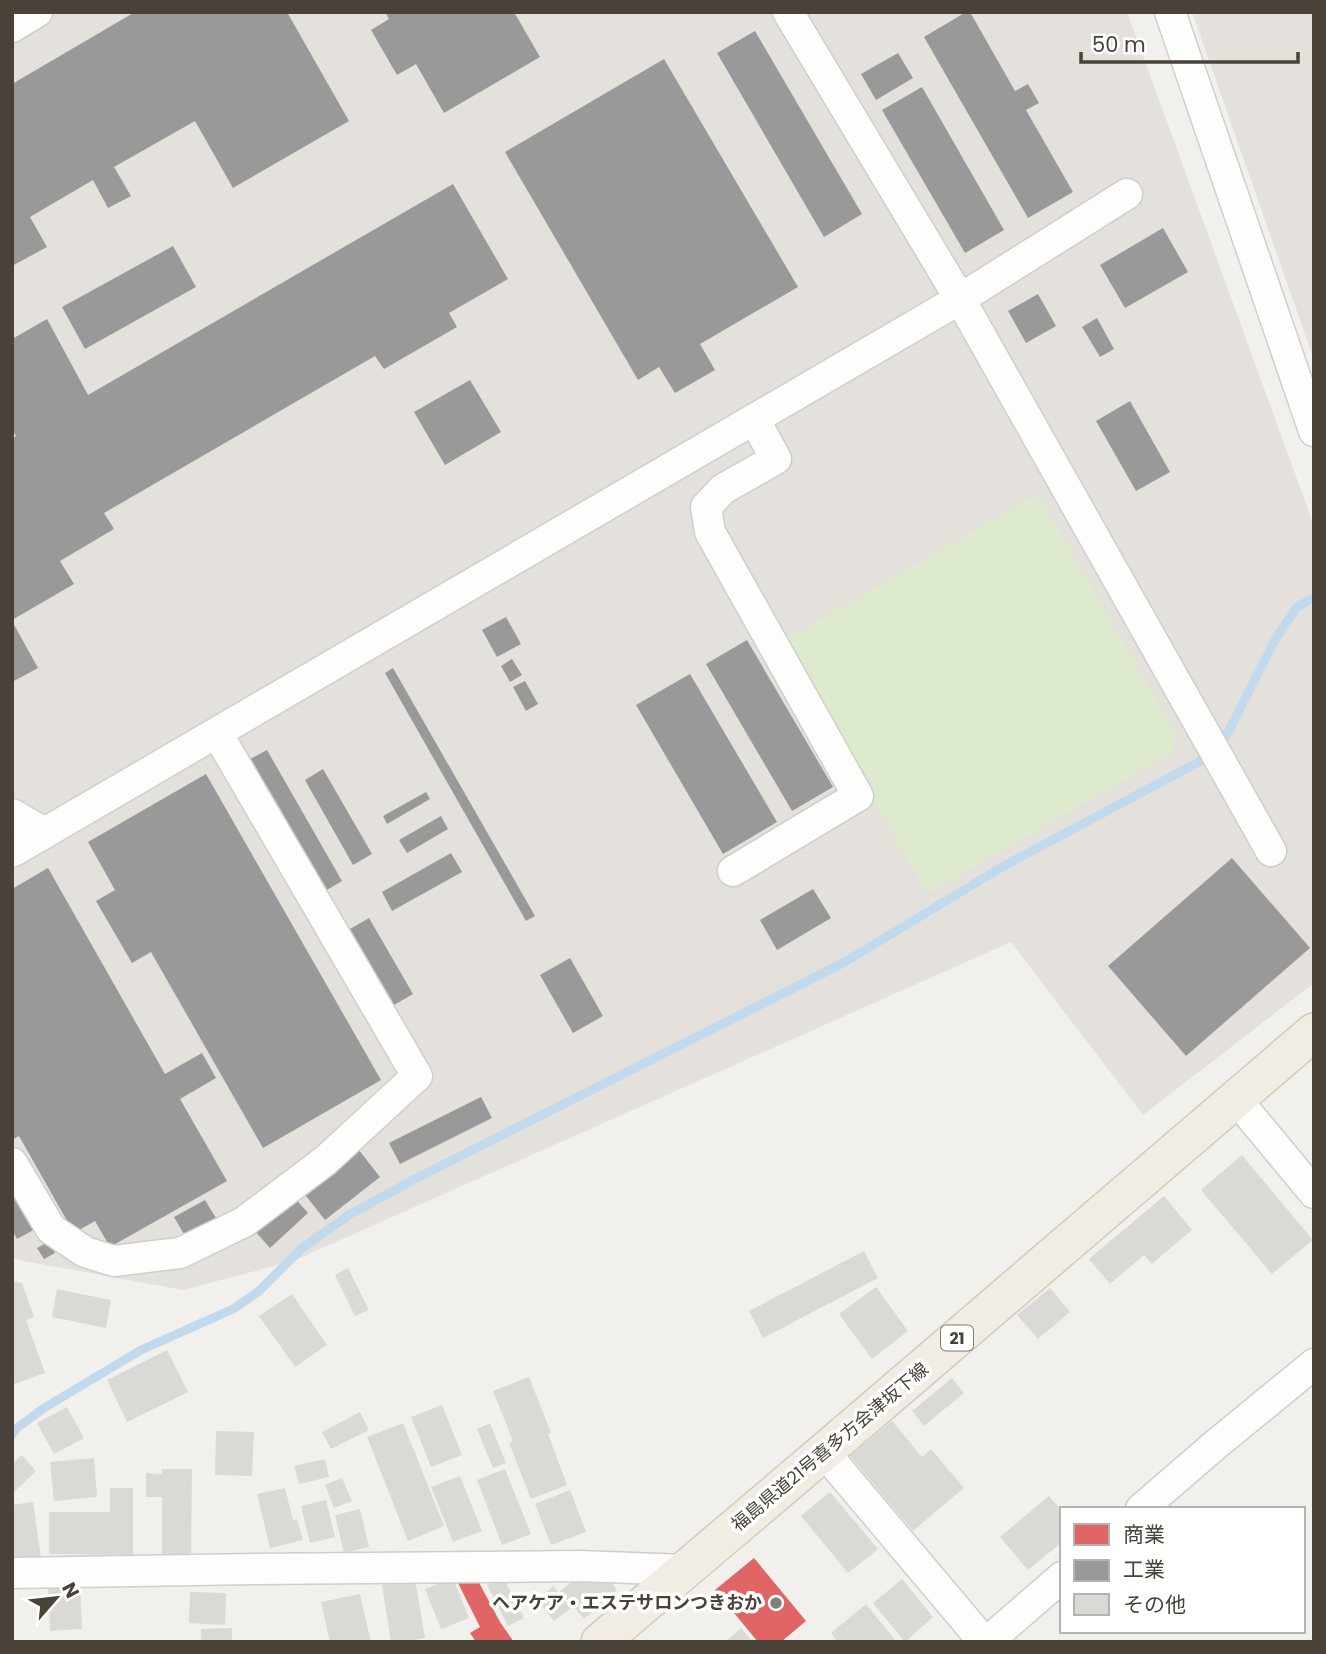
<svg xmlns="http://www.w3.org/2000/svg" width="1326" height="1654" font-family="Poppins,'Noto Sans JP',sans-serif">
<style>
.industrial{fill:#e4e0dc}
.green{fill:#deeace}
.parking{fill:#e4e1dd}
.shops{fill:#e06666}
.industry{fill:#999}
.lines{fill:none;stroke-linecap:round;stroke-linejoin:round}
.stream{stroke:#c0d9ed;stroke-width:9}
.building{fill:#dbd9d5}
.minor-casing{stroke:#d0ceca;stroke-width:33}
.major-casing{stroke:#d3ccba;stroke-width:40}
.minor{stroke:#fdfdfc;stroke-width:30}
.major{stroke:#f1ede5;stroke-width:37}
.poi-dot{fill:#847f77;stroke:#fff;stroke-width:2.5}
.labels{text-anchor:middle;stroke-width:7;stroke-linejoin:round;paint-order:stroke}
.shield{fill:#fff;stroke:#7f7b74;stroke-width:2}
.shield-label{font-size:16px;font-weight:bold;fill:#484238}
.street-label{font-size:18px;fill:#484238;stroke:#fff}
.poi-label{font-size:18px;font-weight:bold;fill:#484238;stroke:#fff;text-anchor:end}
</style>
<rect width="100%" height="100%" fill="#f2f0ec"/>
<path class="industrial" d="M12,12H1127L1314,526V983L1143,1115L1011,942L293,1261L183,1290L24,1261L12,1257Z"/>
<path class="green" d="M1038,494L1176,734L1171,753L927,894L784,641Z"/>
<path class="parking" d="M1192,12H1314V360Z"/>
<path class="shops" d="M754,1558L806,1621L781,1642H758L715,1590Z
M475,1575L500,1622L514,1642H476L470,1633L480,1627L458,1583Z"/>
<path class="industry" d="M135,12H287L349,121L233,188L195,121L114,167L131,196L108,208L93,180L30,217L47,247L12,266V84Z
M385,12H514L540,57L444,113L416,64L397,75L371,30L389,19Z
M966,12H970L1015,91L1028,84L1039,103L1026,110L1073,192L1028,218L924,37Z
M755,31L862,214L824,237L717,53Z
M898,53L913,78L876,100L861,74Z
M664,59L798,287L700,344L715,370L675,393L659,367L638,380L505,152Z
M922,87L1004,230L965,253L882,110Z
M453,184L508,279L449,313L457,327L384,369L375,356L104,513L114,529L60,561L74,584L12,620V439L16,436L12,429V339L47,319L88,395Z
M1163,228L1188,272L1125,308L1100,265Z
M173,246L196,287L85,349L62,307Z
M1038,294L1056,326L1026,343L1008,311Z
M1097,318L1114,349L1100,357L1082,327Z
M470,380L501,432L445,465L414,412Z
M1130,401L1170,472L1136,491L1096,421Z
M506,617L521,644L497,657L482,630Z
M12,621L38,668L12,682Z
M747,640L833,787L792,811L706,664Z
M512,659L522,675L510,682L501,666Z
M393,668L535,916L526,921L385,673Z
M690,674L777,822L723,854L636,705Z
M525,681L538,704L526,711L513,687Z
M267,750L342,881L320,894L245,762Z
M323,769L372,854L353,865L305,780Z
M206,774L381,1080L263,1148L151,952L132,963L96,901L115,890L88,842Z
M426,792L430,799L387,824L383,816Z
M441,816L448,829L407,853L399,840Z
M451,853L462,872L392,911L382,892Z
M1232,858L1310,948L1186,1056L1108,966Z
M48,868L165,1074L202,1053L216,1078L180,1099L227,1181L110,1247L95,1221L74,1233L19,1136L12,1140V889Z
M813,889L831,918L777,950L760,920Z
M369,918L413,994L394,1005L350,929Z
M570,958L603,1016L573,1033L540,975Z
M481,1097L492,1118L400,1164L389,1143Z
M358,1149L380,1177L325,1220L302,1191Z
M12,1186L39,1227L17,1239L12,1230Z
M292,1195L308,1213L270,1248L254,1230Z
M205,1200L216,1218L185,1236L174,1217Z
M48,1242L55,1253L44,1259L37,1248Z"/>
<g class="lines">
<path class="stream" d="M1221,746L1275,640L1296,608L1314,597
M12,1435L17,1428L44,1408L141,1350L233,1309L258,1292L301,1249L349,1215L413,1180L843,963L1002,867L1206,758"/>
</g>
<path class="building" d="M1242,1155L1313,1240L1272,1274L1201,1190Z
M1164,1196L1192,1230L1152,1264L1144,1255L1110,1284L1089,1259Z
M864,1251L878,1278L763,1338L749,1311Z
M348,1268L369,1310L355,1316L335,1275Z
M12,1281L22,1283L34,1317L26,1320L45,1373L12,1385Z
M876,1287L908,1331L872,1359L839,1314Z
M1050,1288L1070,1312L1038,1339L1017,1315Z
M57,1289L111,1300L106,1328L52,1317Z
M292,1294L327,1345L295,1367L259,1316Z
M167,1350L188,1392L127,1422L107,1380Z
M529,1377L551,1433L548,1434L567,1485L531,1499L509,1443L513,1441L493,1391Z
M952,1378L964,1393L924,1426L912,1411Z
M442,1405L462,1455L431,1467L411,1417Z
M67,1407L84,1438L54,1454L37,1423Z
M360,1412L369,1430L331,1449L322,1432Z
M892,1421L922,1457L931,1449L964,1488L913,1531L850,1456Z
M403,1423L444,1526L408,1541L367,1437Z
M490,1423L506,1463L493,1468L477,1429Z
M216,1431L254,1432L252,1476L215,1475Z
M22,1455L36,1471L12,1494V1464Z
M94,1458L97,1497L54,1501L50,1462Z
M325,1459L329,1477L299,1484L294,1466Z
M162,1469H192L191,1555L162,1554V1497H146V1473L162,1474Z
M505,1469L531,1534L502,1545L477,1480Z
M460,1476L482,1531L453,1542L431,1487Z
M342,1478L352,1501L334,1508L325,1485Z
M110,1488H133V1555L49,1554V1512H110Z
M285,1488L293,1520L297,1519L303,1540L270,1548L257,1494Z
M570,1490L586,1532L551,1545L535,1504Z
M830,1492L878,1549L848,1573L801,1516Z
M1049,1496L1062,1511V1542L1028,1570L1000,1537Z
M326,1500L335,1537L310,1543L301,1506Z
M33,1502L41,1558L12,1562V1505Z
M360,1509L369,1547L344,1553L335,1515Z
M503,1577L524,1618L508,1626L487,1585Z
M578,1577H607L617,1590L584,1619L560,1591Z
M453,1578L469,1618L441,1629L425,1589Z
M415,1579L425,1638L402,1642H391L382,1585Z
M902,1579L933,1617L905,1642L873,1603Z
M80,1584L82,1629L50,1631L48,1585Z
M553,1586L571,1608L554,1621L537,1600Z
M190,1592L226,1593L225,1625L189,1623Z
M360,1594L371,1642H330L321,1602Z
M866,1604L897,1642H838L831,1633Z
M232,1628V1642H201V1629Z
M741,1628L753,1642H725Z"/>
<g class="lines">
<defs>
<path id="minor" d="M788,12L960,299L1271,851
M1170,12L1314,431
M12,27L37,12
M12,814L45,833
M12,852L960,299L1127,194
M733,871L858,796L710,532L706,507L723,489L776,459L754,419
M1236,1099L1314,1193
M12,1163L51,1229L85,1252L114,1261L180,1253L244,1222L326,1160L417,1076L217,733
M824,1452L984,1642
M1141,1509L1214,1446L1314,1364
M12,1573L255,1569L580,1566L685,1570
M987,1642L1062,1577"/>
<path id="major" d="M600,1642L824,1452L1314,1032"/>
</defs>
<use href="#minor" class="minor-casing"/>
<use href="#major" class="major-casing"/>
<use href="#minor" class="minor"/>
<use href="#major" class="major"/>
</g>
<circle class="poi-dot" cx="776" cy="1603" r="7"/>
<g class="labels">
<rect class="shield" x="941" y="1325.5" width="32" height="25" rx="5"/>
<g class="shield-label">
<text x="957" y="1344">21</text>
</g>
<g class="street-label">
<text transform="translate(830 1447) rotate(-40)" y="6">福島県道21号喜多方会津坂下線</text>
</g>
<g class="poi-label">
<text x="762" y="1609">ヘアケア・エステサロンつきおか</text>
</g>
</g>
<rect width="1326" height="1654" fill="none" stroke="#484238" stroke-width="28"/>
<rect x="1060" y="1507" width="245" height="126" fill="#ffffff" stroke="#b6b3af" stroke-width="2"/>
<rect x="1074" y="1524" width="35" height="21" fill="#e06666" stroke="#b6b3af" stroke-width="2"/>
<text x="1123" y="1542" font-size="21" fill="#484238">商業</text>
<rect x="1074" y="1560" width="35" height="21" fill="#999999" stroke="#b6b3af" stroke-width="2"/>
<text x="1123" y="1577" font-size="21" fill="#484238">工業</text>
<rect x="1074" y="1594" width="35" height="21" fill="#dbd9d5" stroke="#b6b3af" stroke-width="2"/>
<text x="1123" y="1612" font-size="21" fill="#484238">その他</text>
<g transform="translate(56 1598) rotate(62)" stroke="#ffffff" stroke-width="5" paint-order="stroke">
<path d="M0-5L12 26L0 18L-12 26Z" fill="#484238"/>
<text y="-10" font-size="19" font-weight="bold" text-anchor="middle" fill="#484238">N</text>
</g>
<path d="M1081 52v10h217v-10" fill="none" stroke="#484238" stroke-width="3.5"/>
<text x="1092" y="52" font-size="21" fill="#484238" stroke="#ffffff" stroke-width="5" paint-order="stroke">50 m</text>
</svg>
